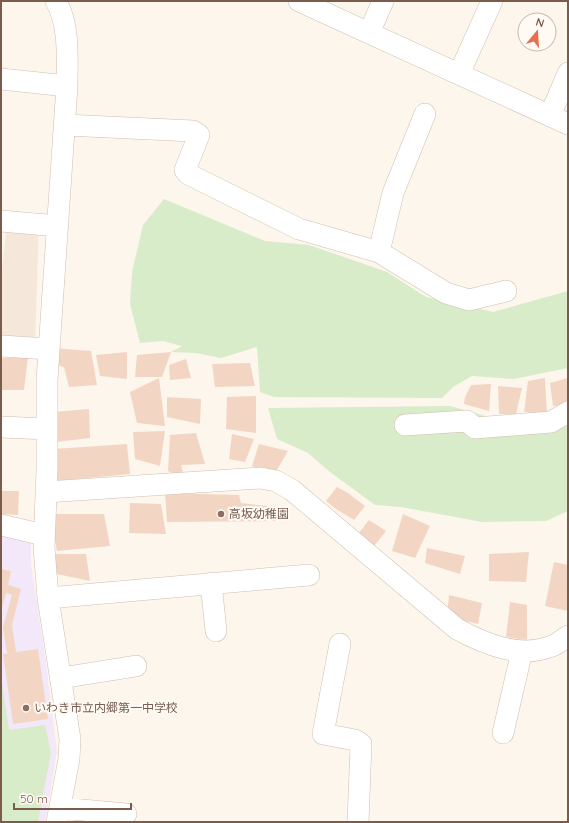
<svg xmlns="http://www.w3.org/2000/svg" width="569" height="823" font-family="Quicksand,'Noto Sans JP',sans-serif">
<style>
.residential{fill:#f5e8da}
.education{fill:#f3e8fa}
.green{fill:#d8ecc9}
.building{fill:#f3d5c3}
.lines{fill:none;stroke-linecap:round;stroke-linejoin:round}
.minor-casing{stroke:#d1beb0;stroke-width:22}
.minor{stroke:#fff;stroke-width:21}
.education-dot{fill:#8d6e63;stroke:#fffaf3;stroke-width:1.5}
.labels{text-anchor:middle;stroke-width:4;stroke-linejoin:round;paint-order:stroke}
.education-label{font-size:12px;fill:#785e54;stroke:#fffaf3;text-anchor:start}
</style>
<rect width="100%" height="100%" fill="#fdf6ec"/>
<path class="residential" d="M7,225H39L35,343L1,340V278Z"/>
<path class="education" d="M1,534L31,542V564L46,663L57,752L45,822H1Z"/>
<path class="green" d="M164,199L265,241L309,245L387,272L426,297L493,312L568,291V368L514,379L472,376L453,387L442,398L274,397L260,392L257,347L221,358L196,353L171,352L182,346L163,341L140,343L130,304L132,272L143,225Z
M450,406L533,429H557L568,426V511L546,521L482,522L401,507L375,505L330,472L308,453L277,439L268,408Z
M1,676L9,730L45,725L51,753L38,822H1Z"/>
<path class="building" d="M53,348L91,351L97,385L69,387L64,367L55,365Z
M127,352V379L100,376L96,355Z
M171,352L162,377H135L137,355Z
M28,357L24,390H1V358Z
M186,359L191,378L170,380L169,365Z
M250,363L255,386L215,387L212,364Z
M159,378L165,426L137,423L130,392Z
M545,378L547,414L524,412L528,381Z
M568,378V405L553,406L550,383Z
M491,384L489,411L464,404L465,397L471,385Z
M498,386L522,388L516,414H499Z
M256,396V433L226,429L227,397Z
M167,397L201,399L200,424L167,417Z
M89,409L90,438L56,442L54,412Z
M165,431L160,466L135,459L133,432Z
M196,433L205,464L181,465L185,479L168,471L170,435Z
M232,434L254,439L245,462L229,459Z
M127,444L130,474L56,481L54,449Z
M259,444L288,451L274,475L252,466Z
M337,487L348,493L365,506L354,520L336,509L326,501Z
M1,491H19L18,515L1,514Z
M165,493L239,495L241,503L276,507V521L167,522Z
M130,503L161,504L166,534L129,533Z
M50,514H104L110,546L57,551Z
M403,514L430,526L415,558L392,551Z
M369,520L386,531L371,550L355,538Z
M427,548L465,556L460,574L425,563Z
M529,552L526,582L489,581V554Z
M51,554H86L90,581L52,573Z
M554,562L568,565V611L545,606Z
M1,569L11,571L8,585L21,589L12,625L16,652L38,649L48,719L13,724L3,654H7L3,627L12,595L6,593L2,608H1Z
M449,595L482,603L478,624L447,617Z
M510,602L527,605V640L506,637Z"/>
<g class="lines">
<defs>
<path id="minor" d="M56,1C70,26 67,58 67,86L47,380V470L44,547L48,598L70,739L69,759L57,822
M299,1L568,124
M369,33L383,1
M459,74L492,1
M1,79L67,86
M550,116L568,73
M65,125L193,131L199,135L185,170L188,174L299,229L379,252L446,293L469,300L506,291
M1,221L58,226
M379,252L393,193L425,114
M1,346L49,349
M405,425L467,421L475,428L551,422L568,412
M1,427L47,429
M46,492L261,478L276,481L292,490L457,629C485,644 520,659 552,646C558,644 563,639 568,636
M1,525L44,535
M211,583L216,631
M48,598L309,575
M340,644L323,734L355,740L361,744L358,822
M61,678L136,666
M503,733L522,651
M60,808L126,814"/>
</defs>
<use href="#minor" class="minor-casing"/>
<use href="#minor" class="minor"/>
</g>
<g class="education-dot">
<circle cx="221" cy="514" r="4"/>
<circle cx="26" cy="708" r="4"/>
</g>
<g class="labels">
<g class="education-label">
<text x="229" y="518">高坂幼稚園</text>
<text x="34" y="712">いわき市立内郷第一中学校</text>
</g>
</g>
<rect width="569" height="823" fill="none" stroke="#7a5c4d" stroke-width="4"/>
<g transform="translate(537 32) rotate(18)"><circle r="19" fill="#fffaf3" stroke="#cabbb1"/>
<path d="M0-3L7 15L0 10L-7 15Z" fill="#e76f51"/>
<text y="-6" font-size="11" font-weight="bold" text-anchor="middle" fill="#7a5c4d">N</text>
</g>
<path d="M14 803v6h117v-6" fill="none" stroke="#7a5c4d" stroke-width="2"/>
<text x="20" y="803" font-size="12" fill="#7a5c4d" stroke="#fffaf3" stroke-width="3" paint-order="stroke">50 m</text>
</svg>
